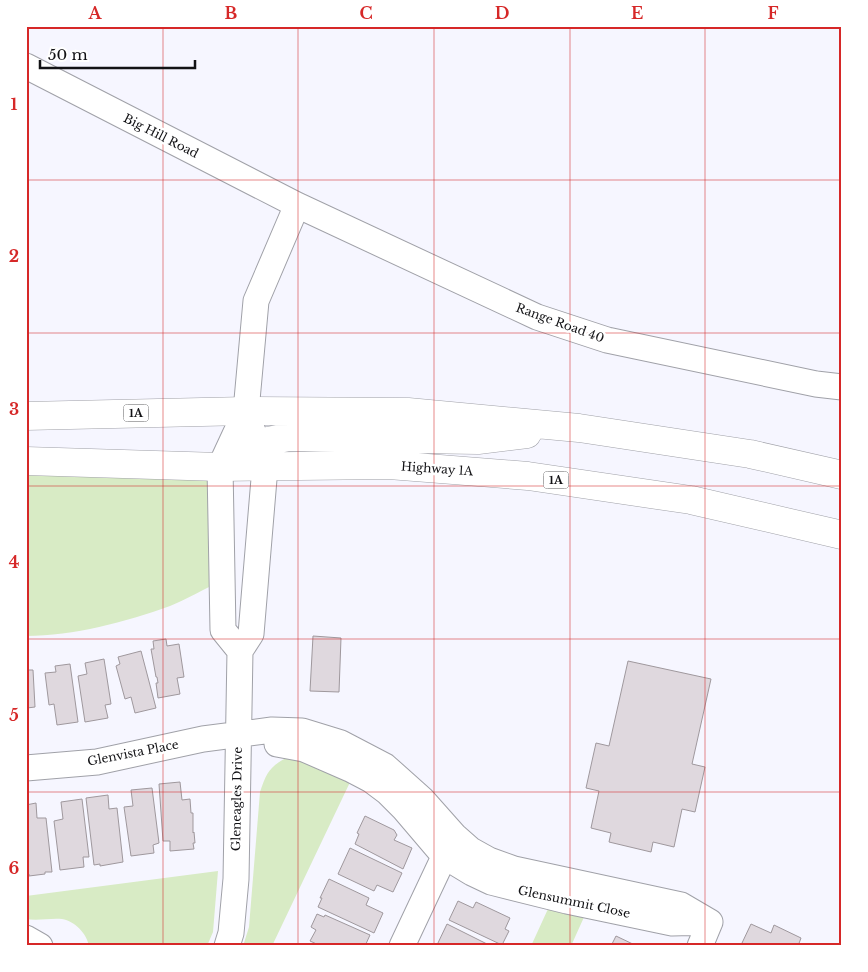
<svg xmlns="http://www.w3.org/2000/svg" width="868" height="972" font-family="'Libre Baskerville',serif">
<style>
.green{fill:#d8ebc5}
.building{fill:#dfd8de;stroke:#9f989d}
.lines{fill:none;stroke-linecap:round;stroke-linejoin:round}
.minor-casing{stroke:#a0a1a8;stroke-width:27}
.major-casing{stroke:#a0a1a8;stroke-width:29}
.minor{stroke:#fff;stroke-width:25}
.major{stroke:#fff;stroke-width:28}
.grid{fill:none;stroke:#d62828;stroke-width:1;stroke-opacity:0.55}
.labels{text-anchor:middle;stroke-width:5;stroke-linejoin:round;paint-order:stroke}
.shield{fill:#fff;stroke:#59595b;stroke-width:1}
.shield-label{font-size:11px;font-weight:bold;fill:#121215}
.street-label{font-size:12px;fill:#121215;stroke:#fff}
.neatline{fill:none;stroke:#d62828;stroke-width:2}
.grid-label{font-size:16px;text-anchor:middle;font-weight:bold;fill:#d62828}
</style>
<rect width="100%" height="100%" fill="#f6f6ff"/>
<path class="green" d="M26,462L220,467L222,580C205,589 187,599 170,606C125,622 74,636 26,636Z
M286,758H298L352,778L272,946H243L249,927L260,792C266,774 269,767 286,758Z
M218,871L213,932L207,946H89C87,934 75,921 62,919C50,918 38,921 26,919V896Z
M553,898L589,906L571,946H531Z"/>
<path class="building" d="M313,636L341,638L339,692L310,691Z
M166,639L167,646L179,644L184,677L177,678L180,694L158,698L156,683H158L157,677H156L151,649H154L153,641Z
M141,651L156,708L135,713L131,697L125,699L116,666L120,664L118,657Z
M104,659L111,704L105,705L108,718L85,722L78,676L87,674L85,663Z
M628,661L711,679L692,764L705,767L695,812L682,809L674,847L653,842L651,852L609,842L611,833L591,828L599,791L586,788L596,743L609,746Z
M70,664L78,722L57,725L54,704L49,705L45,673L56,672L55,666Z
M26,670H33L35,707L27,708L26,725Z
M180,782L182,800L190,799L191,813H193V833L194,832L195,843H193L194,849L170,851V841H163L159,784Z
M152,788L159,843L153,845L154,853L131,856L124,807L133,806L131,790Z
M108,795L109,809L117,808L123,862L100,866V864L94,865L86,798Z
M82,799L89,857H83L84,867L60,870L54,821L63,819L61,802Z
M36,803L37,818H46L52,872H45V874L29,876V874L26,875V805Z
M365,816L394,830L397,835L394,840L412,848L403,869L355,844L359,834L357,833Z
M350,848L402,873L393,892L377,885L374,891L338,874Z
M329,879L369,898L366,905L383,913L374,933L318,907L322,898H320Z
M458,901L473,908L476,902L510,918L505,929L509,931L502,945L449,920Z
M317,914L324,917L325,915L370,935L365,946H321L310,941L316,930L311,927Z
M447,924L491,946H440L437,945Z
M751,924L771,933L774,925L801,938L798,946H748L742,943Z
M616,936L637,946H611Z"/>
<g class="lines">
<defs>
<path id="minor" d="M26,66L297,205L537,317L607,340L816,384L842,387
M240,651L223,630L220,467L246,411L256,301L297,205
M277,744L304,749L350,769L371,780L387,792L404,809L444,856L472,873L491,882L567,901L672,923L710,922
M26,768L97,762L203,739L272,730L302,731L341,743L385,766L422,799L454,835L471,850L489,860L514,869L681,905L710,922
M26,938L40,946
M227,946L231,933L236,879L240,651L251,634L265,467L246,411
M402,946L451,842
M700,946L710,922"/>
<path id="major" d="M26,416L246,411L408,412L579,428L750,454L842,475
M26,461L220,467L389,465L528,476L691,500L842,535
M220,467L238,453L257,443L289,437L478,440L527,434"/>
</defs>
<use href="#minor" class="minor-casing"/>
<use href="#major" class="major-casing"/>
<use href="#minor" class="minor"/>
<use href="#major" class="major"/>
</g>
<path class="grid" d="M163,26V946M298,26V946M434,26V946M570,26V946M705,26V946M26,180H842M26,333H842M26,486H842M26,639H842M26,792H842"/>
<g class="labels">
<g class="shield">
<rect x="123.5" y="404.5" width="25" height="17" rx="4"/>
<rect x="543.5" y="471.5" width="25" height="17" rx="4"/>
</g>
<g class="shield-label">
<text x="136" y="417">1A</text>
<text x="556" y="484">1A</text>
</g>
<g class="street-label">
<text transform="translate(161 136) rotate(27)" y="4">Big Hill Road</text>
<text transform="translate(560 323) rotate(20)" y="4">Range Road 40</text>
<text transform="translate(437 469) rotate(4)" y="4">Highway 1A</text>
<text transform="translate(133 753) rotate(-11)" y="4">Glenvista Place</text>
<text transform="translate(237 799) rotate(-89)" y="4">Gleneagles Drive</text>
<text transform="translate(574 902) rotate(12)" y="4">Glensummit Close</text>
</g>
</g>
<rect width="868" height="972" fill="none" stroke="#ffffff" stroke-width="55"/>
<path d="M40 60v8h155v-8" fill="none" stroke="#121215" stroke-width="2.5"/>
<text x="48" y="60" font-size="15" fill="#121215" stroke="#ffffff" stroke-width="4" paint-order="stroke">50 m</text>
<rect x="28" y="28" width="812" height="916" class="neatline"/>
<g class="grid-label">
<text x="95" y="19">A</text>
<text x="231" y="19">B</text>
<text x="366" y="19">C</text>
<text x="502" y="19">D</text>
<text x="637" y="19">E</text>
<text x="773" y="19">F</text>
<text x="14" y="110">1</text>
<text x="14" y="262">2</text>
<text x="14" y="415">3</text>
<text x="14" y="568">4</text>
<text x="14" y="721">5</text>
<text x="14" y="874">6</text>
</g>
</svg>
